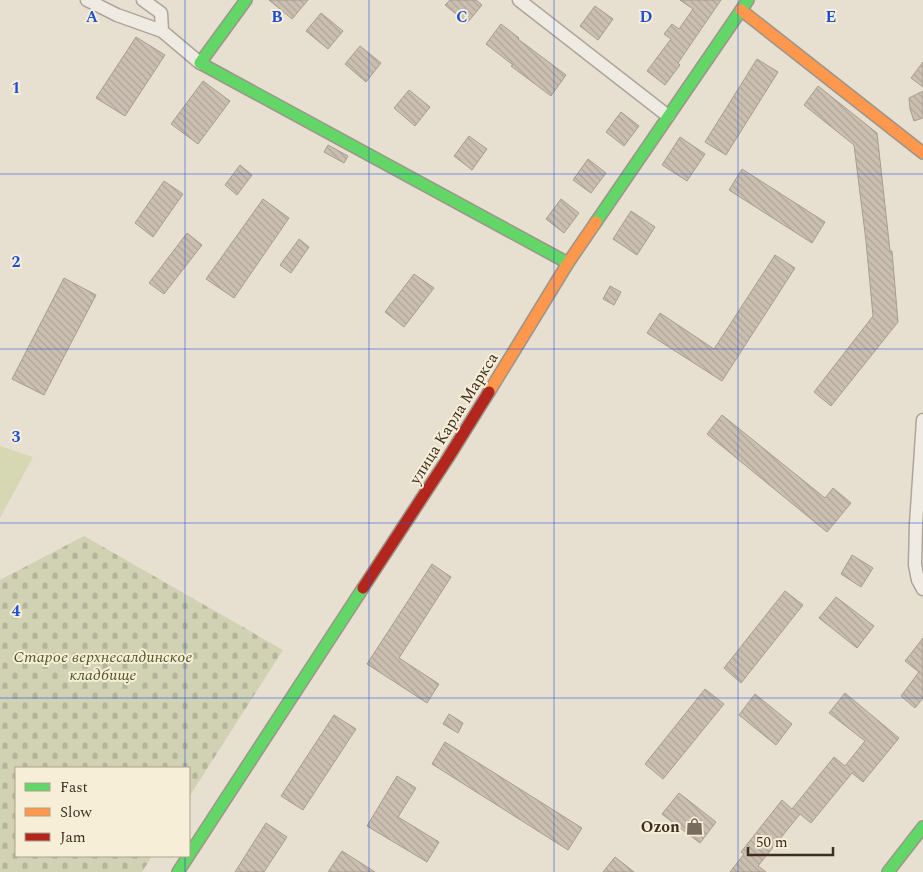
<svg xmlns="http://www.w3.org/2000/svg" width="923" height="872" font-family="Spectral,serif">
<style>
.green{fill:#d6d7b3}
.cemetery{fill:url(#cemetery-stones)}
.building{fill:url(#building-back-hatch);stroke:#a89c90}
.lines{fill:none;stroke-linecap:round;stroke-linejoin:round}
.street-casing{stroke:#ada599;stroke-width:15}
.fast-casing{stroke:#9c958a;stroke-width:14}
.slow-casing{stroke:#9c958a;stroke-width:14}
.jam-casing{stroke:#9c958a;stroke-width:14}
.street{stroke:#efebe3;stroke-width:12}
.fast{stroke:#63d668;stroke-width:11}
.slow{stroke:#ff974d;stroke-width:11}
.jam{stroke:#b3261e;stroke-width:11}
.grid{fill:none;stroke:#1d4ed8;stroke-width:1;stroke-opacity:0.55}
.labels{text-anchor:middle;stroke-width:4;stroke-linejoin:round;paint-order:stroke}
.street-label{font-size:16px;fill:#3d2e20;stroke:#f7eed8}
.park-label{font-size:16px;font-style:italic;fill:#4d5a26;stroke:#f7eed8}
.poi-label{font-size:16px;font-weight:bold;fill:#3d2e20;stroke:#f7eed8;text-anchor:end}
.grid-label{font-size:16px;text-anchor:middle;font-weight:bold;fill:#1d4ed8;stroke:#f7eed8;stroke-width:4;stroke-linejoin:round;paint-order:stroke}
</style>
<defs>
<pattern id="cemetery-stones" width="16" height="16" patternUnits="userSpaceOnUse" patternTransform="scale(1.25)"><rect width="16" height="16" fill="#d1d1b3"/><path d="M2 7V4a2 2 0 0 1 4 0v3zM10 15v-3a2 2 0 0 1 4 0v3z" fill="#b4b49a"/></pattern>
<pattern id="building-back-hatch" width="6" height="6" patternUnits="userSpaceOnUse" patternTransform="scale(1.25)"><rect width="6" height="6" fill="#cbbfb2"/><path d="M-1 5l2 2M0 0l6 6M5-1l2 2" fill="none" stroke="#afa499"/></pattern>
</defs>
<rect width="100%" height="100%" fill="#e7e0d1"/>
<path class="green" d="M0,446L33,457L0,518Z"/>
<path class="cemetery" d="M84,536L283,650L189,797V768H16V856H152L142,872H0V580Z"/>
<path class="building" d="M269,0H308L292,19Z
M450,0H476L482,5L467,23L445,5Z
M680,0H721L678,63L680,65L665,85L647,71L671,39L664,34L672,24L679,29L693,9Z
M595,6L613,19L598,40L580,26Z
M321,13L343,31L328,49L306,31Z
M501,24L519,38L518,39L566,75L551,96L511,66L513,65L486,44Z
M136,37L165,55L125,116L96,98Z
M360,46L381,63L366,82L345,64Z
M757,59L778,72L726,155L705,142Z
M923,62V87L911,78Z
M203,81L230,101L198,144L171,124Z
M818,86L877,133L890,251H892L898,322L831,406L814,392L873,316L866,241L854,145L804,105Z
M409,90L430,107L415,126L394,108Z
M923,91V118L914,121L910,109L909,98Z
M621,112L639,126L624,146L606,132Z
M469,136L487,149L472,170L454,156Z
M680,137L705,154L687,181L662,165Z
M328,145L348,156L344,163L324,152Z
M588,159L606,173L591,193L573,180Z
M240,165L252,175L237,195L225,185Z
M742,169L825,222L812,243L729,190Z
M164,181L183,194L153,237L135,223Z
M263,199L289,218L234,298L206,279Z
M561,199L579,213L564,233L546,219Z
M631,211L655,227L637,255L613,239Z
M187,233L202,245L164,294L149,283Z
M299,239L309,247L291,273L280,265Z
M775,255L795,268L722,381L647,333L660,313L714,349Z
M414,274L434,288L404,327L385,312Z
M64,278L96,295L44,395L12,379Z
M610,286L621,292L614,305L603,299Z
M722,415L825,498L833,488L851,503L827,532L707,434Z
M852,555L873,568L861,587L841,574Z
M432,564L451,577L399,658L439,684L427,703L367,664Z
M785,591L803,605L741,683L724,668Z
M836,597L874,626L857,648L819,618Z
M923,638V698L915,708L901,696L919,672L905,661Z
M705,689L724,704L663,779L645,764Z
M845,693L899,738L863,782L852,773L811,823L800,814L758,866L766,872H730L744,854L741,852L782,800L792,809L834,757L845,766L865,741L829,713Z
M755,694L792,724L776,745L739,715Z
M449,714L463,723L458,733L443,724Z
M334,715L356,729L303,810L281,796Z
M445,742L582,828L568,850L432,764Z
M397,776L416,788L398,817L439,842L427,862L367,826Z
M679,793L716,822L700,843L662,814Z
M266,823L287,837L264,872H235Z
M342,851L375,872H328Z
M615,857L634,872H603Z"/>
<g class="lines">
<defs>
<path id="street" d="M87,0L117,15L162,31L200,63
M143,0L161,13L162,31
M519,0L668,116
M923,420L916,524L915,565L918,580L923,589"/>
<path id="fast" d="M246,0L200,63L568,263
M596,222L748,0
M178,872L363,588
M888,872L923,827"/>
<path id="slow" d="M741,10L923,153
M489,392L568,263L596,222"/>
<path id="jam" d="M363,588L448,458L489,392"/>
</defs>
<use href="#street" class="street-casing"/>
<use href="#fast" class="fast-casing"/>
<use href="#slow" class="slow-casing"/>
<use href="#jam" class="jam-casing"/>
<use href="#street" class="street"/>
<use href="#fast" class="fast"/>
<use href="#slow" class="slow"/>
<use href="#jam" class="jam"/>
</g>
<path class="grid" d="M185,0V768M369,0V872M554,0V872M738,0V872M0,174H923M0,349H923M0,523H923M0,698H923M185,856V872"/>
<defs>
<symbol id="shop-bare" viewBox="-9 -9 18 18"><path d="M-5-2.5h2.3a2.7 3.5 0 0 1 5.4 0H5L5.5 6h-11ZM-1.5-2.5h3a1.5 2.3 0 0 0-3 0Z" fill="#786c5e" stroke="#f7eed8" stroke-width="2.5" paint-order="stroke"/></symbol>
</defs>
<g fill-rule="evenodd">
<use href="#shop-bare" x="682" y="814" width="25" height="25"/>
</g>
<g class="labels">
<g class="street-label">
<text transform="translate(453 418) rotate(-58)" y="6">улица Карла Маркса</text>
</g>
<g class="park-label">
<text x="103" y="662">Старое верхнесалдинское<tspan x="103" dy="18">кладбище</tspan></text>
</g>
<g class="poi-label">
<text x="680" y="832">Ozon</text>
</g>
</g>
<g class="grid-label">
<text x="92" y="22">A</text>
<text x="277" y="22">B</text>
<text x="462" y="22">C</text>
<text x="646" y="22">D</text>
<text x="831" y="22">E</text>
<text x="16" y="93">1</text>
<text x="16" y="267">2</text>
<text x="16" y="442">3</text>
<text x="16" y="616">4</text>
</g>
<rect x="15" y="767" width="175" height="90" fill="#f7eed8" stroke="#ada18e"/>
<rect x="25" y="783" width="25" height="8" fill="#63d668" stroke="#ada18e"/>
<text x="60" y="792" font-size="15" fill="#3d2e20">Fast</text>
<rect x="25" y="808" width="25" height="8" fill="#ff974d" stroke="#ada18e"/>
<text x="60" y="817" font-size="15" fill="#3d2e20">Slow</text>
<rect x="25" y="833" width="25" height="8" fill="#b3261e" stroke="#ada18e"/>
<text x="60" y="842" font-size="15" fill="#3d2e20">Jam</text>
<path d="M748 847v8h85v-8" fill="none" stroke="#3d2e20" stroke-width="2.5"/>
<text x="756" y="847" font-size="15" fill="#3d2e20" stroke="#f7eed8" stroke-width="4" paint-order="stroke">50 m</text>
</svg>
